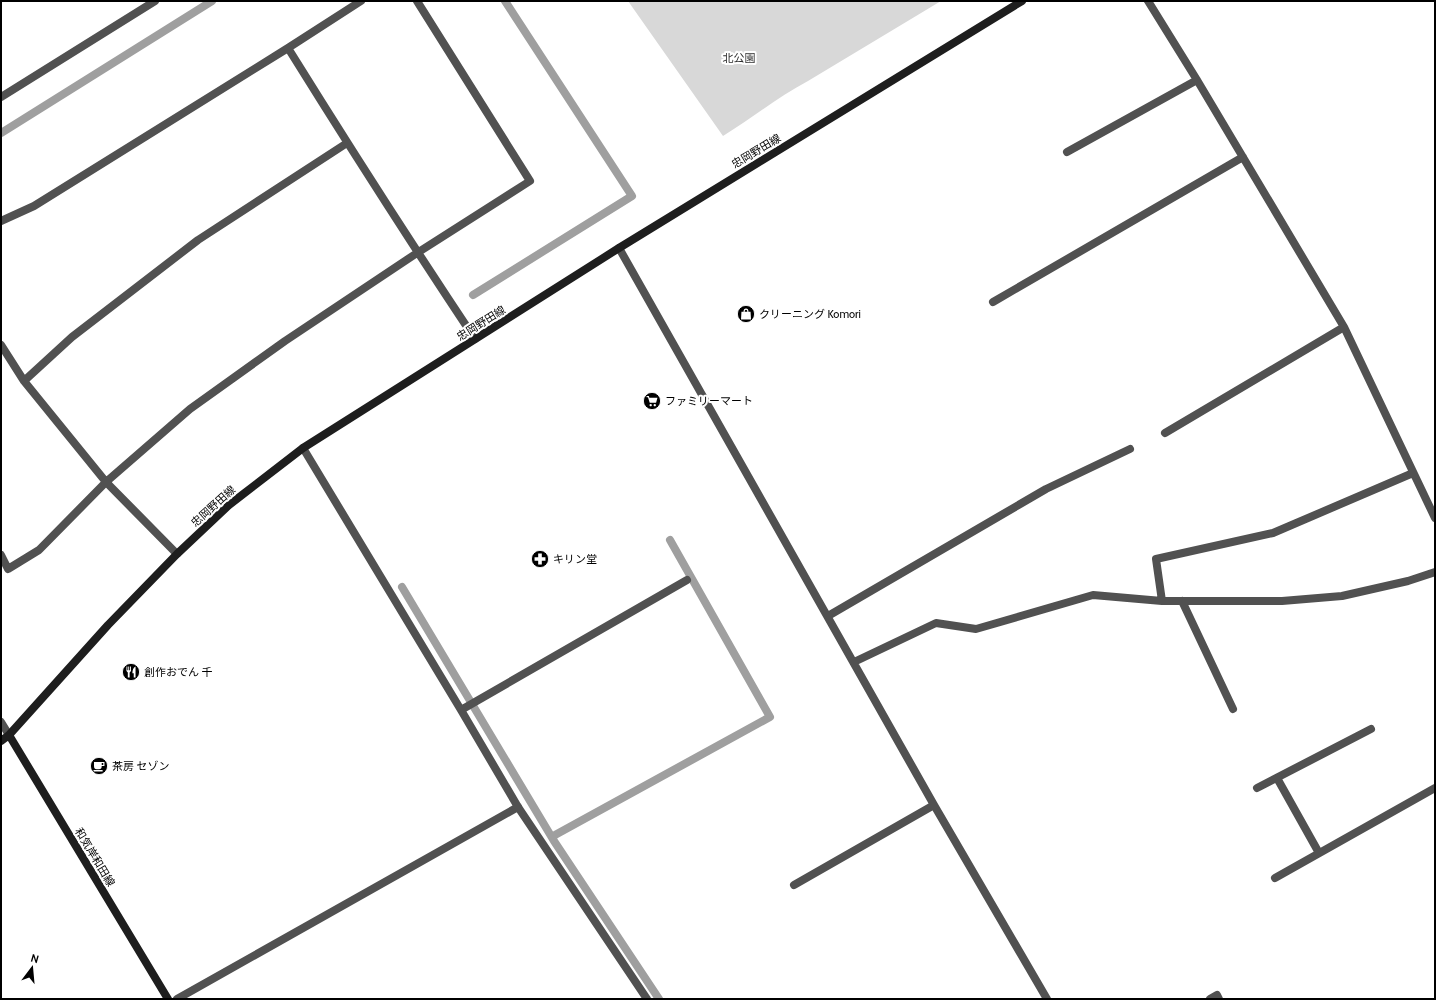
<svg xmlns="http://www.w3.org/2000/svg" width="1436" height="1000" font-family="Cabin,'Noto Sans JP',sans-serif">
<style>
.green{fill:#d8d8d8}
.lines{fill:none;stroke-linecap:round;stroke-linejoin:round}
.stream{stroke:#9f9f9f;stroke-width:8}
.lane{stroke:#515151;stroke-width:8}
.street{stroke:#515151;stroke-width:8}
.secondary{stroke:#1e1e1e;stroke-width:8}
.labels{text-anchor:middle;stroke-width:4;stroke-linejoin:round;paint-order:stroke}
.park-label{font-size:11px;fill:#2f2f2f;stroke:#fff}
.street-label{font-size:11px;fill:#000;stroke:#fff}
.poi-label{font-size:11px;fill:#000;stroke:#fff;text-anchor:start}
</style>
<rect width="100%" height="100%" fill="#fff"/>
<path class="green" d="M628,1H941L808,81C778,97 752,118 723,136Z"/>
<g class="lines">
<path class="stream" d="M1,133L212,1
M473,295L632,196L505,1
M402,587L554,841L659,999
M555,835L770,717L670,540"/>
<path class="lane" d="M1,97L155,1
M177,999L518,807"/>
<path class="street" d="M1148,1L1197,80L1344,327L1435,518
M288,48C349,146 411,243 475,339
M1067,152L1197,80
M1,221L34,206L288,48L361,1
M619,248L934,805L1047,999
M993,302L1243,157
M1,345L24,381L106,482L177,554
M24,381L72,337L198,240L347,143
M1165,433L1344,327
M303,448L461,710L518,807L647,999
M1,555L8,569L39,550L106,482L190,409L285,341L417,253L530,181L417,1
M1162,601L1156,559L1273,533L1413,473
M1182,601L1233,709
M828,616L1046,489L1130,449
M854,662L936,623L976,629L1093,595L1162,601H1282L1342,596L1408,581L1435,572
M461,710L687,580
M1,722L9,735
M1277,778L1319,853
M1257,788L1371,729
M1275,878L1435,788
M794,885L934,805
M1210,999L1217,995L1219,999"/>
<path class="secondary" d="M9,735L168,999
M1,741L9,735L108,625L177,554L229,505L303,448L619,248L1022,1"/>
</g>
<defs>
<symbol id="shop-disc" viewBox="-11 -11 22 22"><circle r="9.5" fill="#000" stroke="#fff"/><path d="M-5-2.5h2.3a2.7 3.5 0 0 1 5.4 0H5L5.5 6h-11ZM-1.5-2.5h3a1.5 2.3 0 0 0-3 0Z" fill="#fff"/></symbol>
<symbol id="supermarket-disc" viewBox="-11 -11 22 22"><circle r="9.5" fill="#000" stroke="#fff"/><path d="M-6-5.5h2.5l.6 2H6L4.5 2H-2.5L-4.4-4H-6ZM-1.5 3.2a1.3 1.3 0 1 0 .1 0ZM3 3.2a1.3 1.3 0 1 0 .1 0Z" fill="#fff"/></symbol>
<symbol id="pharmacy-disc" viewBox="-11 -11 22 22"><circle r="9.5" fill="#000" stroke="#fff"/><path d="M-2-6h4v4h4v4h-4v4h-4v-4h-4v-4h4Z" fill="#fff"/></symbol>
<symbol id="restaurant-disc" viewBox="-11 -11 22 22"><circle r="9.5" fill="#000" stroke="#fff"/><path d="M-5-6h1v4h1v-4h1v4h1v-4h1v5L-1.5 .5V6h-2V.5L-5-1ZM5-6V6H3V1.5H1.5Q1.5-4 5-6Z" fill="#fff"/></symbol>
<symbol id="cafe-disc" viewBox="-11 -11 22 22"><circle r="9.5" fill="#000" stroke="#fff"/><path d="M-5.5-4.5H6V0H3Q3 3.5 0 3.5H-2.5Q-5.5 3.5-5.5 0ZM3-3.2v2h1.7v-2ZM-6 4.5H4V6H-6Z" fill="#fff"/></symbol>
</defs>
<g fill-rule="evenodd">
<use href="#shop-disc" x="736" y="304" width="20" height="20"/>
<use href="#supermarket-disc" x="642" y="391" width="20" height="20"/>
<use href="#pharmacy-disc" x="530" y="549" width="20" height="20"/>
<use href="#restaurant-disc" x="121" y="662" width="20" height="20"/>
<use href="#cafe-disc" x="89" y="756" width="20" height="20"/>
</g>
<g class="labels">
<g class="park-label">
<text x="739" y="62">北公園</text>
</g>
<g class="street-label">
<text transform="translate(756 151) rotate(-31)" y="4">忠岡野田線</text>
<text transform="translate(481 323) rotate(-32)" y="4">忠岡野田線</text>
<text transform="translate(213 506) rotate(-42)" y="4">忠岡野田線</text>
<text transform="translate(95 857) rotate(59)" y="4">和気岸和田線</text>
</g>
<g class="poi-label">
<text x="759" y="318">クリーニング Komori</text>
<text x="665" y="405">ファミリーマート</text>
<text x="553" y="563">キリン堂</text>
<text x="144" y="676">創作おでん 千</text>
<text x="112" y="770">茶房 セゾン</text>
</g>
</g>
<rect width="1436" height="1000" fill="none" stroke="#000000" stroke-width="4"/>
<g transform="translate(32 968) rotate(16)" stroke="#ffffff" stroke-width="3" paint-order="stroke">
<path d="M0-3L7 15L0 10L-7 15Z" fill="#000000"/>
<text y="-6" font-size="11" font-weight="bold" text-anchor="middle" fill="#000000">N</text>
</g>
</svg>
